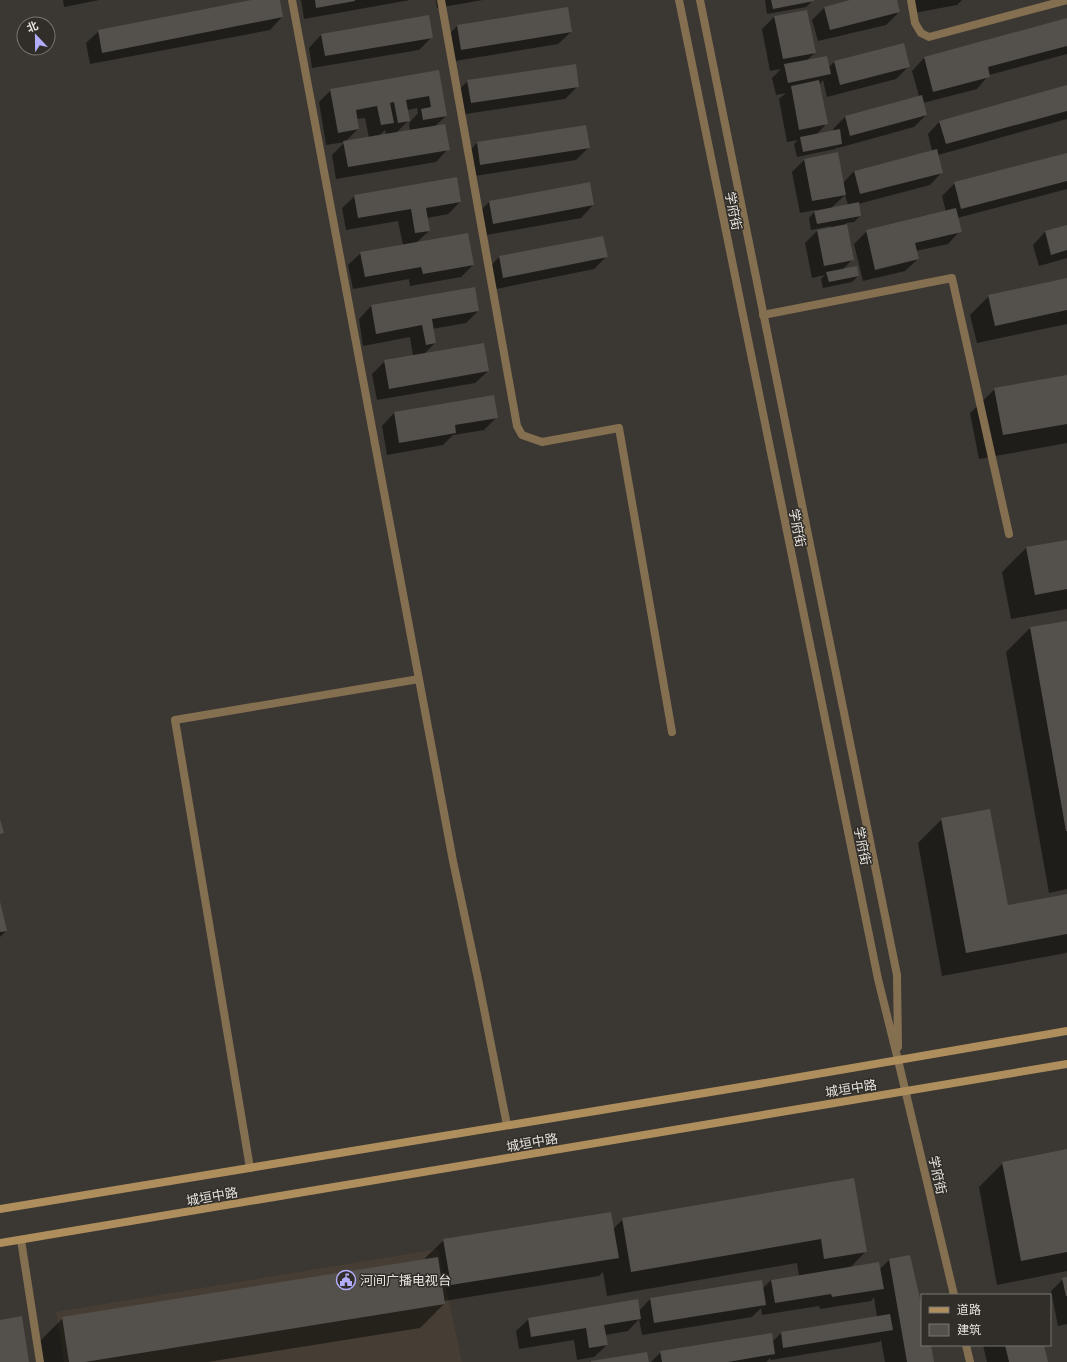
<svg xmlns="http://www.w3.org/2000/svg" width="1067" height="1362" font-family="Spectral,'Noto Sans SC',serif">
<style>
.built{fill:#463e34}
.shadow{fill:#0007;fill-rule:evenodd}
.building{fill:#54504b}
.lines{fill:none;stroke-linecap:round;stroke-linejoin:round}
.service{stroke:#846f51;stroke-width:8}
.minor{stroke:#846f51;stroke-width:8}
.tertiary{stroke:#846f51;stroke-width:8}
.secondary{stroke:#af8e5d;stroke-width:8}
.labels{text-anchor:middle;stroke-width:3;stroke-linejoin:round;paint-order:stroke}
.street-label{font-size:13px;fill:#e6e4e0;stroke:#312d28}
.poi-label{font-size:13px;fill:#e6e4e0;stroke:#312d28;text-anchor:start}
</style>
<rect width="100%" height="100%" fill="#3b3732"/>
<path class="built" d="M438,1249L462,1362H64L56,1312Z"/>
<path class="shadow" d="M63,0H99L64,7Z
M256,0H279L282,17L270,30L90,64L86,43L99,31Z
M301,0H410L304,19Z
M436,0H483L437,8Z
M765,0H812V1L806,7L767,14Z
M854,0H896L899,12L886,25L818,41L812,20L825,7Z
M912,0H962L957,5L914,13Z
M428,17L432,37L419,50L312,68L309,48L321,35Z
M774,17L815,53L806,61L829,67L834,62L903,45L908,67L896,79L827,97L823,80L819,85L826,124L816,135L834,131L833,129L845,117L919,96L912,71L924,58L1067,19V54L989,75L977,89L923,103L926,115L914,127L838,148V147L835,149L797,157L794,144L798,140L787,142L779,99L786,93L776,95L772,78L781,69L770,71L762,29Z
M457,26L571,32L558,44L449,62L445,39Z
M438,71L446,116L435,126L448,149L436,162L336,179L332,155L345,142L326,145L319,102L331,90ZM417,108L418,113L409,123L410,131L396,133L408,121L407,110ZM365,118L369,138L345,142L358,129L356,119ZM385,130L386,135L379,136Z
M468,81L578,86L565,99L459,115L455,93Z
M1067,86V119L938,155L942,172L930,185L858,204L860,216L854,222L846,223L853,259L843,269L858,276L852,282L823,288L821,279L825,275L812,278L805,243L817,231L831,228V226L811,230L809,218L816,210L800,213L792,172L804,160L843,183L854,171L932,151L928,134L940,121ZM845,195L848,205L831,208Z
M477,143L589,147L576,160L468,177L465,155Z
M1067,154V189L957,218L960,231L948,244L916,251L918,259L905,271L863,281L854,244L867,231L946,212L942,196L955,183Z
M589,183L593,205L581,218L481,236L477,214L489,202Z
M355,196L460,202L448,214L427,218L429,231L416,243L473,265L461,277L410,286L409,279L353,289L348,265L361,253L403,245L398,221L346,230L342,208Z
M1067,226V258L1039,266L1033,245L1045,232Z
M499,257H606L594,269L491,290L487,270Z
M1067,279V324L977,343L970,315L989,296Z
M474,288L478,311L466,323L432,329L435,343L423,355L488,371L475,383L377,400L372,374L385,361L413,356L410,337L363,346L359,319L371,306Z
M1067,376V443L979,459L970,413L995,389Z
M394,413L497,417L484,430L453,435L443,445L387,455L382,426Z
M1067,541V609L1011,619L1002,572L1026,548Z
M1067,622V889L1049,893L1006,652L1030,628Z
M942,819L1007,906L1067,895V952L1066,953L942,976L918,843Z
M0,902L6,931L0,937Z
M1067,1150V1271L997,1285L979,1187L1003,1163Z
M853,1179L866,1251L850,1268L880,1269L889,1260L922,1311V1345H930L933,1362H885L881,1340L879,1342L771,1360L770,1358L766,1362H651L661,1352L772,1342L781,1333L877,1317L874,1297L871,1301L820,1309L819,1306L762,1315L761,1308L752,1317L642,1335L639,1319L628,1331L605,1335L607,1345L594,1357L577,1360L574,1340L519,1349L516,1331L529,1319L639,1311L650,1299L762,1289L771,1280L799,1276L797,1263L607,1296L603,1272L599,1276L444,1301V1304L420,1328L208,1362H41L38,1343L63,1318L426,1260L425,1258L444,1240L613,1229L623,1219Z
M1067,1278V1324L1058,1326L1051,1291L1063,1279Z
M983,1345H1043L1047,1362H987Z"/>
<path class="building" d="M251,0H280L283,17L102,53L98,30Z
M315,0H355V1L316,8Z
M771,0H814V1L773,9Z
M850,0H897L900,12L830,30L824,7Z
M568,7L572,32L461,50L457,25Z
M807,10L816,53L783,59L774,16Z
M429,15L433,38L325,56L321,34Z
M1067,18V46L988,67L990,77L933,92L924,57Z
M904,43L910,67L840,85L834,61Z
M827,56L831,74L788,83L784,64Z
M576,64L579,87L471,103L467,80Z
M439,70L447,116L423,120L421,109L431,107L429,96L406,100L410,121L398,123L394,102L390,103L394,123L381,125L377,106L356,110L359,129L338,133L330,89Z
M819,80L828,124L799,130L791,86Z
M1067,85V111L946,144L939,121Z
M922,95L927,115L850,136L845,116Z
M445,124L450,150L348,167L343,141Z
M586,125L590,148L480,165L477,142Z
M840,129L842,144L803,152L800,137Z
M937,149L943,173L860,194L854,171Z
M838,152L846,195L812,201L804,159Z
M1067,153V181L961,209L954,182Z
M457,177L461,202L426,208L430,231L415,233L411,209L358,218L354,195Z
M590,182L594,205L493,224L489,201Z
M859,202L861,216L817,224L814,211Z
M956,208L962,232L915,243L919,259L875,270L866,230Z
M847,224L854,260L824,266L817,230Z
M1067,225V250L1051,255L1045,231Z
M468,233L474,265L423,274L421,267L365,277L360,252Z
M603,236L608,257L503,278L499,256Z
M857,266L859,276L829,282L826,272Z
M1067,278V310L995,326L988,295Z
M475,287L479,311L432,319L436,343L426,345L422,325L376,334L371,305Z
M484,343L489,371L389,389L384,360Z
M1067,375V424L1003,435L994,388Z
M494,395L498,418L455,425L456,433L399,443L394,412Z
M1067,540V589L1035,595L1026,547Z
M1067,621V831H1066L1030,627Z
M990,809L1008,905L1067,894V934L966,953L941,818Z
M0,819L4,833L0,834Z
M0,901L7,931L0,932Z
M1067,1149V1252L1021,1261L1002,1162Z
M854,1178L867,1252L824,1259L821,1239L631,1272L622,1218Z
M611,1212L619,1258L451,1285L443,1239Z
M910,1255L922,1307V1345H931L934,1362H907L889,1259Z
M438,1257L445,1304L85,1362H69L62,1317Z
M879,1262L884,1289L832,1297L831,1294L775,1303L771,1280Z
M1067,1277V1296H1066L1062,1278Z
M762,1280L766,1305L654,1323L650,1298Z
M638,1299L641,1319L604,1325L608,1345L589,1348L586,1328L531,1337L528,1318Z
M890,1314L893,1330L783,1348L781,1332Z
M22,1316L29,1362H0V1320Z
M772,1333L775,1354L728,1362H662L660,1351Z
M1005,1345H1044L1048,1362H1009Z
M647,1352L649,1362H591V1361Z"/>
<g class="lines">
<path class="service" d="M441,0L517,426L522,435L542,442L619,428L672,732
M911,0L915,23L921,33L929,37L1067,0
M763,315L952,278L1009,534"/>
<path class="minor" d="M292,0L453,861L478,979L507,1125
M250,1168L175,720L419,679
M21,1240L40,1362"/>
<path class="tertiary" d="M679,0L878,979L898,1060L954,1295
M700,0L897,975L898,1047
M966,1345L970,1362"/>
<path class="secondary" d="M0,1209L759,1084L1067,1031
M0,1243L1067,1064"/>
</g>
<defs>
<symbol id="civic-ring" viewBox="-11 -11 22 22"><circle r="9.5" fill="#312d28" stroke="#b2adfa" stroke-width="1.5"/><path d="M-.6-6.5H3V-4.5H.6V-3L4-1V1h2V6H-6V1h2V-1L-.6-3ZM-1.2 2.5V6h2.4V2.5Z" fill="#b2adfa"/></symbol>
</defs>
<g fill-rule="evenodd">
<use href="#civic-ring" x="335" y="1269" width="22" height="22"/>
</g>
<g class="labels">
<g class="street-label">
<text transform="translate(734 211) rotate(79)" y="5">学府街</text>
<text transform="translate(798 528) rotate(79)" y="5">学府街</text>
<text transform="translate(863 846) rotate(79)" y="5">学府街</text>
<text transform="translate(851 1088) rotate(-9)" y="5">城垣中路</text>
<text transform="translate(532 1142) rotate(-10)" y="5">城垣中路</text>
<text transform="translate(938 1175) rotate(77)" y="5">学府街</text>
<text transform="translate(212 1196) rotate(-10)" y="5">城垣中路</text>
</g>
<g class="poi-label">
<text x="360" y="1285">河间广播电视台</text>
</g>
</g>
<rect x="921" y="1294" width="130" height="52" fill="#312d28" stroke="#797672"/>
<rect x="929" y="1307" width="20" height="6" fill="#af8e5d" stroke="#797672"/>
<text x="957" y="1314" font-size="12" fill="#e6e4e0">道路</text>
<rect x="929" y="1324" width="20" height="12" fill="#54504b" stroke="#797672"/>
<text x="957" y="1334" font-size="12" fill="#e6e4e0">建筑</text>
<g transform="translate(36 36) rotate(338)"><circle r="19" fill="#312d28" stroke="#797672"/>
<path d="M0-3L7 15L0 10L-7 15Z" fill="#b2adfa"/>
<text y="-6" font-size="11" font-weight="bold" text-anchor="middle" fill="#e6e4e0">北</text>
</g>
</svg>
